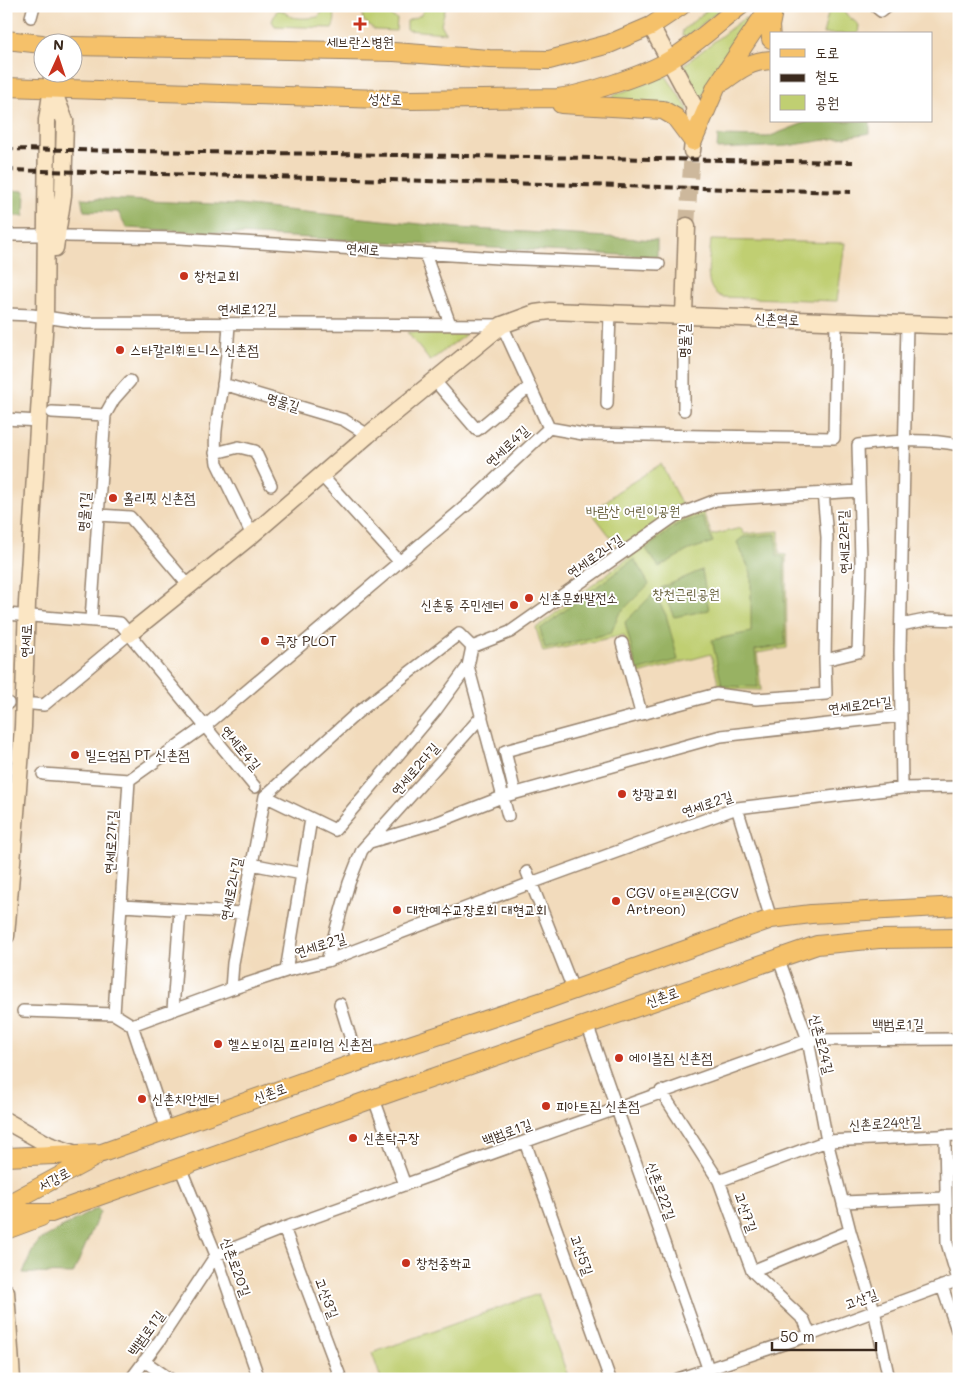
<svg xmlns="http://www.w3.org/2000/svg" width="965" height="1385" font-family="Mali,'Poor Story',sans-serif">
<style>
.green{fill:#c0cf72;stroke:#7e7c48}
.forest{fill:#98b264;stroke:#6a6e41}
.lines{fill:none;stroke-linecap:round;stroke-linejoin:round}
.secondary-tunnel{stroke:#cdb89c;stroke-width:16;stroke-dasharray:16 8;stroke-linecap:butt}
.street-casing{stroke:#96826d;stroke-width:14}
.secondary-casing{stroke:#96826d;stroke-width:19}
.primary-casing{stroke:#96826d;stroke-width:20}
.street{stroke:#fff;stroke-width:11}
.secondary{stroke:#fbe6c4;stroke-width:16}
.primary{stroke:#f5c16b;stroke-width:18}
.rail{stroke:#3b2a1e;stroke-width:4;stroke-dasharray:8 4;stroke-linecap:butt}
.poi-dot{fill:#c8321e;stroke:#fff;stroke-width:2}
.labels{text-anchor:middle;stroke-width:4;stroke-linejoin:round;paint-order:stroke}
.poi-label{font-size:14px;fill:#3b2a1e;stroke:#fff;text-anchor:start}
.street-label{font-size:14px;fill:#3b2a1e;stroke:#fff}
.park-label{font-size:14px;fill:#635c37;stroke:#fff}
</style>
<rect width="100%" height="100%" fill="#fff"/>
<filter id="ink" filterUnits="userSpaceOnUse"><feTurbulence type="fractalNoise" baseFrequency=".02" numOctaves="2"/><feDisplacementMap in="SourceGraphic" scale="10" xChannelSelector="R" yChannelSelector="G"/><feConvolveMatrix kernelMatrix="1 2 1 2 8 2 1 2 1" color-interpolation-filters="sRGB"/></filter>
<filter id="wash" filterUnits="userSpaceOnUse"><feTurbulence type="fractalNoise" baseFrequency=".0096" numOctaves="4" result="noise"/><feDisplacementMap in="SourceGraphic" scale="20" xChannelSelector="R" yChannelSelector="G"/><feGaussianBlur stdDeviation="1.12" result="paint"/><feColorMatrix in="noise" values="0 0 0 0 0 0 0 0 0 0 0 0 0 0 0 0 0 1.4 0 .05"/><feComposite in="paint" operator="in"/></filter>
<g filter="url(#wash)">
<rect width="100%" height="100%" fill="#f2dbbc"/>
<path class="green" d="M362,6H386L391,16L397,19L396,31L375,30L363,20Z
M425,6H446L441,24L446,33L407,30V21L421,15Z
M712,6H725L686,37L682,36L683,30Z
M830,6H836L859,25L858,34H823Z
M330,8C336,14 336,20 332,28L275,26L272,21L277,10C285,10 286,15 292,17C299,19 311,18 318,17L325,9Z
M747,18L746,24L707,84L702,99L699,98L684,69V65L743,19Z
M666,76L688,109L686,114L671,105L611,100L614,95Z
M711,240L845,243L837,301L722,297C701,289 710,259 711,240Z
M407,332L465,333V335L430,361Z
M661,464L683,507L620,549L592,513L617,492Z
M703,512L712,535L741,528L744,534L779,531V554L786,555L787,648L757,653L761,690L720,689L711,654L635,675L624,635L543,652L536,628L676,522Z
M538,1294L569,1379H381L372,1353Z"/>
<path class="forest" d="M809,121H870V133L787,146L717,149L718,136L768,137Z
M6,190L25,191L24,216H6Z
M81,198L238,205L459,228L657,240V257L127,228L118,212L84,211Z
M702,516L713,542L689,550L659,567L646,549L678,524Z
M776,534L777,556L784,557L785,645L755,650L758,687L722,686L712,640L751,632V573L737,542L743,537Z
M634,559L649,584L619,614L611,633L545,649L540,629Z
M702,570L709,610L674,617L661,588Z
M654,593L666,615L678,660L637,671L625,622Z
M97,1208L100,1212L73,1274L23,1273L33,1249L40,1240Z"/>
</g>
<g filter="url(#ink)">
<g class="lines">
<path class="secondary-tunnel" d="M687,226L692,151"/>
<defs>
<path id="street" d="M875,6L881,11L887,6
M31,17L34,6
M6,235H46
M67,236L180,238L498,258L659,264
M425,254L450,324
M6,314L32,315L85,323L502,325L549,428
M229,325C228,346 226,366 223,386C219,412 212,437 217,463L252,535
M435,381L477,430L529,387
M223,384L344,420L368,435
M607,404L610,313
M684,410V315
M52,412L105,415
M6,419L38,421
M215,453L239,447L255,451L271,485
M321,475L398,560
M823,492L827,537L825,660
M99,515L130,517L189,586
M6,614L120,623L255,787
M91,620L105,415L114,399L130,381
M901,625L930,619L959,620
M622,643L641,713
M472,647L510,632L675,516L716,500L858,491
M6,704L8,703
M33,704L44,705L129,634
M43,774L129,780L204,727L474,499L549,428L583,434L834,438L836,322
M902,788L900,651L907,324
M515,793L505,751L716,694L756,699L826,694L825,660L858,652L861,561L858,445C892,441 924,438 959,445
M265,796L335,830L436,710L468,666
M737,808L771,919
M370,842L438,822L502,797L721,736L900,716
M251,864L302,874
M527,872L573,989
M122,906L242,913
M778,957L808,1040L827,1141L850,1231L874,1310L889,1379
M327,961L349,883L362,850L482,716
M286,971L311,819
M231,989L233,963L265,796L357,713L459,634L472,647L468,666L508,816
M340,1004L358,1062
M173,1010L180,910
M23,1011L114,1014L132,1025
M114,1014L129,780
M587,1024L708,1368
M132,1025L231,989L286,971L327,961L531,883L737,808L902,788L959,787
M132,1025L167,1130
M661,1091L719,1181L752,1271L804,1320L810,1335
M374,1099L405,1185
M945,1135L947,1243L958,1280
M525,1142L610,1379
M180,1167L216,1255L259,1379
M719,1181L827,1141L959,1135
M843,1202L945,1198
M284,1228L341,1379
M752,1271L850,1231
M942,1286L959,1336
M144,1361L170,1379
M131,1379L160,1340L216,1255L284,1228L808,1040L959,1039
M678,1379L810,1335L959,1280"/>
<path id="secondary" d="M651,26L694,106L695,122L692,151
M52,88L65,121L63,195L55,248
M684,315L687,226
M129,634L252,535L368,435L502,325L535,313L550,311L959,326
M6,936L23,727L27,603L45,317L47,120L52,88V72
M6,1121L49,1145L73,1153
M6,1292L12,1379"/>
<path id="primary" d="M771,39L770,26L774,6
M6,40L42,44
M72,46L394,52L489,59L549,60L609,44L651,26L681,6
M724,81C740,69 751,61 771,60
M6,87L411,100L558,98C586,94 646,75 670,60C695,45 717,24 740,6
M561,104L663,110L675,117L693,141
M693,141L716,87L770,6
M6,1157L102,1153L358,1062L543,1001L771,919L811,914L959,906
M6,1205L95,1157
M6,1210L15,1213H51L392,1092L817,945L879,939L959,938
M6,1230L41,1217"/>
</defs>
<use href="#street" class="street-casing"/>
<use href="#secondary" class="secondary-casing"/>
<use href="#primary" class="primary-casing"/>
<use href="#street" class="street"/>
<use href="#secondary" class="secondary"/>
<use href="#primary" class="primary"/>
<path class="rail" d="M6,149L853,162
M6,170L851,192"/>
</g>
</g>
<g class="poi-dot">
<path d="M357.5 16.5h5v5h5v5h-5v5h-5v-5h-5v-5h5z"/>
<circle cx="184" cy="276" r="5"/>
<circle cx="120" cy="350" r="5"/>
<circle cx="113" cy="498" r="5"/>
<circle cx="529" cy="598" r="5"/>
<circle cx="514" cy="605" r="5"/>
<circle cx="265" cy="641" r="5"/>
<circle cx="75" cy="755" r="5"/>
<circle cx="622" cy="794" r="5"/>
<circle cx="616" cy="901" r="5"/>
<circle cx="397" cy="910" r="5"/>
<circle cx="218" cy="1044" r="5"/>
<circle cx="619" cy="1058" r="5"/>
<circle cx="142" cy="1099" r="5"/>
<circle cx="546" cy="1106" r="5"/>
<circle cx="353" cy="1138" r="5"/>
<circle cx="406" cy="1263" r="5"/>
</g>
<g class="labels">
<g class="poi-label">
<text x="360" y="47" text-anchor="middle">세브란스병원</text>
<text x="194" y="281">창천교회</text>
<text x="130" y="355">스타칼리휘트니스 신촌점</text>
<text x="123" y="503">홀리핏 신촌점</text>
<text x="539" y="603">신촌문화발전소</text>
<text x="504" y="610" text-anchor="end">신촌동 주민센터</text>
<text x="275" y="646">극장 PLOT</text>
<text x="85" y="760">빌드업짐 PT 신촌점</text>
<text x="632" y="799">창광교회</text>
<text x="626" y="898">CGV 아트레온(CGV<tspan x="626" dy="16">Artreon)</tspan></text>
<text x="407" y="915">대한예수교장로회 대현교회</text>
<text x="228" y="1049">헬스보이짐 프리미엄 신촌점</text>
<text x="629" y="1063">에이블짐 신촌점</text>
<text x="152" y="1104">신촌치안센터</text>
<text x="556" y="1111">피아트짐 신촌점</text>
<text x="363" y="1143">신촌탁구장</text>
<text x="416" y="1268">창천중학교</text>
</g>
<g class="street-label">
<text transform="translate(385 99) rotate(2)" y="5">성산로</text>
<text transform="translate(363 249) rotate(4)" y="5">연세로</text>
<text x="247" y="314">연세로12길</text>
<text transform="translate(777 319) rotate(2)" y="5">신촌역로</text>
<text transform="translate(684 341) rotate(-90)" y="5">명물길</text>
<text transform="translate(283 402) rotate(17)" y="5">명물길</text>
<text transform="translate(507 446) rotate(-43)" y="5">연세로4길</text>
<text transform="translate(84 512) rotate(-86)" y="5">명물1길</text>
<text transform="translate(844 542) rotate(-92)" y="5">연세로2라길</text>
<text transform="translate(595 556) rotate(-35)" y="5">연세로2나길</text>
<text transform="translate(26 641) rotate(-88)" y="5">연세로</text>
<text transform="translate(860 705) rotate(-7)" y="5">연세로2다길</text>
<text transform="translate(241 748) rotate(50)" y="5">연세로4길</text>
<text transform="translate(415 769) rotate(-49)" y="5">연세로2다길</text>
<text transform="translate(707 804) rotate(-19)" y="5">연세로2길</text>
<text transform="translate(111 842) rotate(-87)" y="5">연세로2가길</text>
<text transform="translate(231 889) rotate(-79)" y="5">연세로2나길</text>
<text transform="translate(320 945) rotate(-17)" y="5">연세로2길</text>
<text transform="translate(662 997) rotate(-19)" y="5">신촌로</text>
<text x="898" y="1029">백범로1길</text>
<text transform="translate(822 1044) rotate(76)" y="5">신촌로24길</text>
<text transform="translate(270 1093) rotate(-20)" y="5">신촌로</text>
<text transform="translate(885 1123) rotate(-3)" y="5">신촌로24안길</text>
<text transform="translate(507 1132) rotate(-20)" y="5">백범로1길</text>
<text transform="translate(54 1179) rotate(-28)" y="5">서강로</text>
<text transform="translate(661 1191) rotate(70)" y="5">신촌로22길</text>
<text transform="translate(746 1212) rotate(70)" y="5">고산7길</text>
<text transform="translate(582 1255) rotate(70)" y="5">고산5길</text>
<text transform="translate(236 1267) rotate(70)" y="5">신촌로20길</text>
<text transform="translate(327 1298) rotate(69)" y="5">고산3길</text>
<text transform="translate(861 1299) rotate(-21)" y="5">고산길</text>
<text transform="translate(146 1333) rotate(-54)" y="5">백범로1길</text>
</g>
<g class="park-label">
<text x="633" y="516">바람산 어린이공원</text>
<text x="686" y="599">창천근린공원</text>
</g>
</g>
<rect width="965" height="1385" fill="none" stroke="#fff" stroke-width="25"/>
<rect x="770" y="32" width="162" height="90" fill="#ffffff" stroke="#b1aaa5"/>
<rect x="780" y="49" width="25" height="8" fill="#f5c16b" stroke="#b1aaa5"/>
<text x="815" y="58" font-size="15" fill="#3b2a1e">도로</text>
<rect x="780" y="74" width="25" height="8" fill="#3b2a1e" stroke="#b1aaa5"/>
<text x="815" y="82" font-size="15" fill="#3b2a1e">철도</text>
<rect x="780" y="95" width="25" height="15" fill="#c0cf72" stroke="#b1aaa5"/>
<text x="815" y="108" font-size="15" fill="#3b2a1e">공원</text>
<g transform="translate(58 58) rotate(3)"><circle r="24" fill="#ffffff" stroke="#b1aaa5"/>
<path d="M0-4L9 19L0 12L-9 19Z" fill="#c8321e"/>
<text y="-8" font-size="14" font-weight="bold" text-anchor="middle" fill="#3b2a1e">N</text>
</g>
<path d="M772 1342v8h104v-8" fill="none" stroke="#3b2a1e" stroke-width="2.5"/>
<text x="780" y="1342" font-size="15" fill="#3b2a1e" stroke="#ffffff" stroke-width="4" paint-order="stroke">50 m</text>
</svg>
